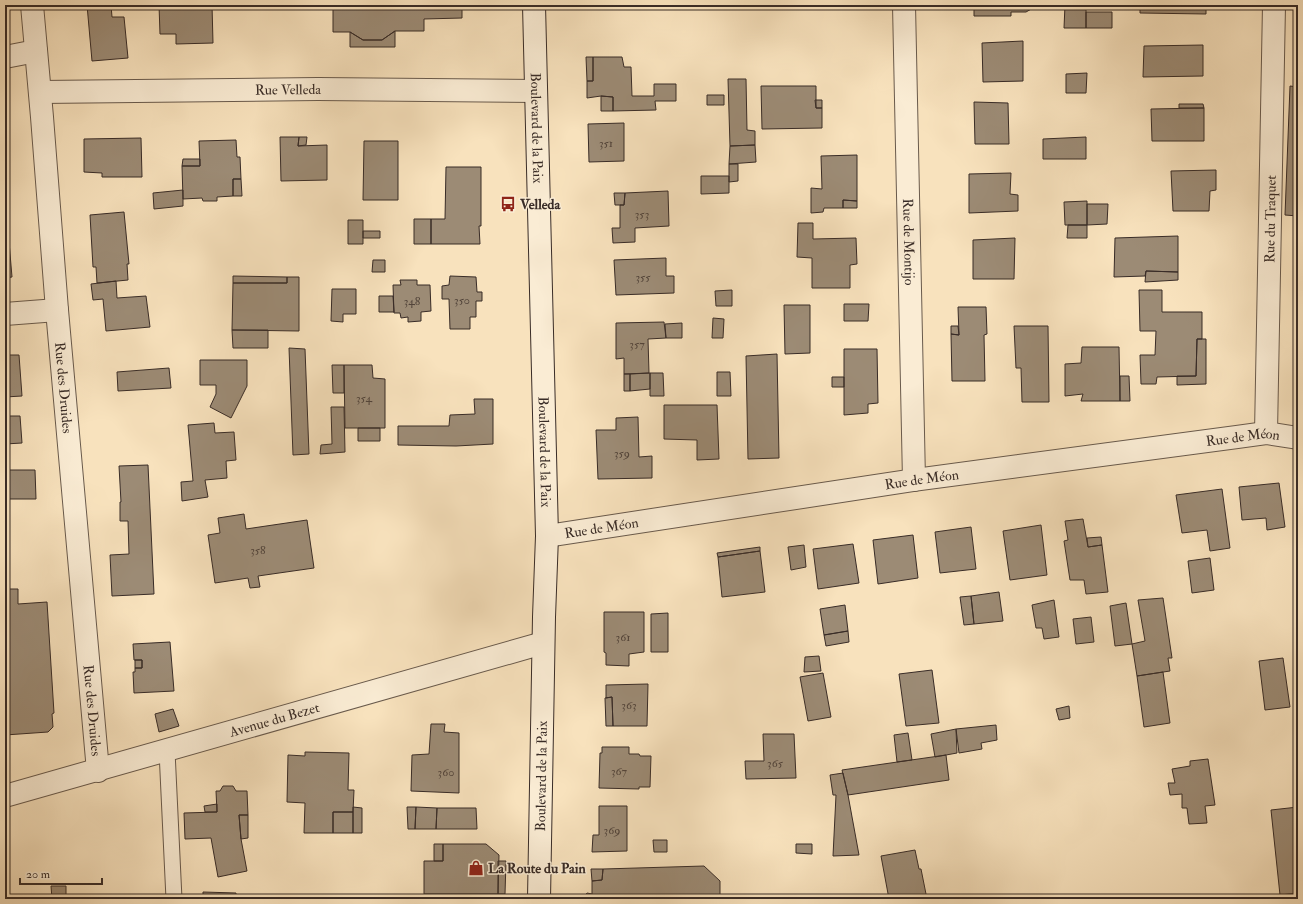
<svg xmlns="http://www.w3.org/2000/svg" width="1303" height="904" font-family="'IM FELL Double Pica',serif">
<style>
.building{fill:#9c8b75;stroke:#392c27}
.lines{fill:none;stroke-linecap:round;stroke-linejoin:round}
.service-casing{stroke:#695a4c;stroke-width:17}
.minor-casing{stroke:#695a4c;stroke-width:24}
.tertiary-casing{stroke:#695a4c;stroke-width:24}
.secondary-casing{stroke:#392c27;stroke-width:24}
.service{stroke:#faecd4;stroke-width:15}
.minor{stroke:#faecd4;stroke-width:22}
.tertiary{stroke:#faecd4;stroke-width:22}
.secondary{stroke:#faecd4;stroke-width:22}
.labels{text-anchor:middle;stroke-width:3;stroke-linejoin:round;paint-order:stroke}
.number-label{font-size:12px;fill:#52443a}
.street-label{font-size:14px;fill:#392c27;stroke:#faecd4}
.poi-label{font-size:14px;font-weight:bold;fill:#392c27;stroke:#faecd4;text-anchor:start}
</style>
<rect width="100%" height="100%" fill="#f8e2bd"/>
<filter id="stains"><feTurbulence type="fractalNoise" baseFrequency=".005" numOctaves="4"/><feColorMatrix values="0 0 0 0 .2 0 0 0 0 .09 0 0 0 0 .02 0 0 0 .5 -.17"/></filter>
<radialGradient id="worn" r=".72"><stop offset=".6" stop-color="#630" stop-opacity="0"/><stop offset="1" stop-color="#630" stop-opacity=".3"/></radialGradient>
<path class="building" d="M87,5H111L112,17H124L128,58L92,61Z
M159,5H212L213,43L176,44V34H160Z
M333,5H464L462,7V18L424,19V31H395L382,40H363L350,32H333Z
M770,5H792V6L770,7Z
M792,5H839L792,6Z
M974,5H1033V8L1026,12H1011V16H974Z
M1065,5H1086V28H1064Z
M1140,5H1206V14L1140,13Z
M1086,12H1112V28H1086Z
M395,31V47H350V32L363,40H382Z
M1023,41V81L983,82L982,43Z
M1203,45V76L1143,77L1144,46Z
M586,57H593V81H587Z
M593,57H622L624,67H631L632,96H654V84H676V101H655L656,110L613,111V97L601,96L587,98V81H593Z
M1087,73L1086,93H1066V74Z
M728,79H746L747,130L755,131V145L730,146Z
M761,86H816V108H822V128L762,129Z
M1290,86L1298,87V216L1285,215Z
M707,95H724V105H707Z
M601,96L613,97V111H601Z
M815,100H822V108H816Z
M974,102L1008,103L1009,144H975Z
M1179,104H1203L1204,108H1179Z
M1204,108V141H1152L1151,109Z
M624,123V161L589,162L588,124Z
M280,137H299L298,146L327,145V180L281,181Z
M299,137H307L306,145L298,146Z
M1086,137V159H1043V139Z
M141,138L142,177H102V173L84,172V139Z
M236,140L237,157H240L241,179H233V196L217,197V201H203L202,198L183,199L182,166H200L199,141Z
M364,141H398V200H363Z
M755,145L756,162L729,164L730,146Z
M857,155V201L843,200V208H824L823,212L811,213V188L822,189L821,156Z
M183,159H200V166H182Z
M729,164H738V181L729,182Z
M446,167H481V226H479L480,244H431V219H445Z
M1216,170V190L1210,191L1209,211H1173L1171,171Z
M1011,173L1010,194L1018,195V211L969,213V174Z
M701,176H729V193L701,194Z
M233,179H241L242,196H233Z
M183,190V206L154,209L153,193Z
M668,191L669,226L635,228V242L613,243L612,228H620V205H624L625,193Z
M614,193H625L624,205H615Z
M843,200L857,201V208H843Z
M1087,201V225H1065L1064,202Z
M1087,204H1108L1107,224L1087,225Z
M124,212L129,264H127L128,280L97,283L96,267H93L90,215Z
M414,219H431V244H414Z
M348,220H363V244H348Z
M798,223H813V239L856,238L857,264L850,265V288H812V258L797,257Z
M1068,225H1087V238H1067Z
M5,230H8L12,277L5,278Z
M363,231H380V238H363Z
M1178,236V272L1146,271L1145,276L1114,277L1115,238Z
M1015,238L1014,279H973V240Z
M666,258V276H674V293L616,295L614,260Z
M373,260H385V272H372Z
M1146,271L1178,272V280L1145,282Z
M233,276L287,277V283H233Z
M450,276L476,277L477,292H482V301H476V317H470V329H450L449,299H442V286L449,285Z
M287,277H299V331L232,330L233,283H287Z
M400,280H417V285H430L431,311L421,312V321L408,322V317L401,318L400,313H394L393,285H401Z
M116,281L117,298L146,296L150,327L106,331L103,299L93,300L91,284Z
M332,289H356V314H343V322L331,321Z
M732,290V306H716L715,291Z
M1139,290H1162V312H1202V339H1197L1196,376L1157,377L1156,384H1141L1140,355H1155L1156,331H1140Z
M379,296H393L394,312H379Z
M844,304H869L868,321H844Z
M784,305H810V353L785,354Z
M958,307H986L987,334L984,335L985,381H952L951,334L959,335Z
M713,318L724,319L723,338H712Z
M664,322L666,338L648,339L649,373L624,374V358L616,359V323Z
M682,323V338H666L665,324Z
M951,326H958L959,335L951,334Z
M1014,326H1048L1049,402H1022L1021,368H1016Z
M232,330H268V348H233Z
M1197,339H1206V384L1177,385V376H1196Z
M1082,347H1119L1120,401H1081L1083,394L1065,396V364L1081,363Z
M289,348L305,349L309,454L293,455Z
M844,349H877L878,403L868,404V413L844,415Z
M777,354L779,458L748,459L746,356Z
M5,355H19L22,396L5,397Z
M200,360H247V386L231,418L210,407L216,394V385H200Z
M332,365H344V393H333Z
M344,365H372L373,378L385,379V428H345Z
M169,368L171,388L118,391L117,372Z
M717,372H730L731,396H717Z
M650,373H663L664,396H650Z
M650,373V389L630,391V374Z
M624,374H630V391H624Z
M1120,376H1129L1130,401H1120Z
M832,377H844V387H832Z
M474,399H493V444L456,446L398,445V426H449L450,415L475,414Z
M664,405H717L719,459L697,460V440L664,439Z
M331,407H344L345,452L320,454L321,445L332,444Z
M5,416H20L22,443L5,444Z
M638,417L639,457L652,456V478L598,479L596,430H616V418Z
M214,423L215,433L234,432L236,460L226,461L227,478L205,480L208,497L182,501L181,482L193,481L188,425Z
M358,428H380V441H358Z
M148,465L154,594L112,596L110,555L129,554L128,521H120V502H121L119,466Z
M5,470H35L36,499H5Z
M1279,483L1285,527L1267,530L1266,518L1242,520L1239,487Z
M1222,489L1230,548L1210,551L1207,530L1182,533L1176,495Z
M244,514L246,529L307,520L314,568L258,576L260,587L250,588L248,578L215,583L208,535L220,533L218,518Z
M1083,519L1088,547L1102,545L1108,592L1086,594L1084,580H1070L1064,541L1068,540L1065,521Z
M1041,525L1047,575L1010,580L1003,531Z
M971,527L976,569L940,573L935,532Z
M913,535L918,578L878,584L873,540Z
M1101,537L1102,545L1088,547L1087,538Z
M853,544L859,583L818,589L813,549Z
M804,545L806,567L791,570L788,547Z
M760,547V551L718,557L717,553Z
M760,551L765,592L722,597L718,557Z
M1210,558L1214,590L1192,593L1188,561Z
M5,589H18V604L47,602L54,713L52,714L53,727L48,732L5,735Z
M999,592L1003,621L974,624L971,596Z
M971,596L974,624L964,625L960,597Z
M1163,598L1172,658H1168L1170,671L1137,676L1132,644L1145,641L1138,600Z
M1054,600L1059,637L1044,639L1042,628H1036L1032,605Z
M1126,603L1132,644L1115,646L1110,606Z
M845,605L848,631L824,635L820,609Z
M604,612H644V652L629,654V666L606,665V653L604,652Z
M668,613V652H651V614Z
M1091,617L1094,642L1076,644L1073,619Z
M848,631L849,642L826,646L824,635Z
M170,642L174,691L134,693L133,672H135V668H142V660H134L133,644Z
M819,656L821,671L804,672L805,657Z
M1283,658L1290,707L1265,710L1259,661Z
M135,660H142V668H135Z
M932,670L939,723L906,726L899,674Z
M1163,672L1170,723L1144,727L1137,676Z
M823,673L831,717L808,721L800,677Z
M648,684L647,726H613L612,697L606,698V685Z
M612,697L613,726H606L605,698Z
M1069,706L1070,718L1059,720L1056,709Z
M173,709L179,726L159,732L155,714Z
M431,724H445L444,732L459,733V793L411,791L412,755L429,754Z
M996,725L997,740L981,743L982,749L959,753L956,729Z
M956,729L957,753L935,757L931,734Z
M908,733L912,760L897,762L894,735Z
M763,734H794L796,778L746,779L745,761H764Z
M602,747H629V754H639L640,756H651L650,787H639V789L599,788L600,753H602Z
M305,752L349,753L348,790H354L353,812H333V833H304L305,803L287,802L288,755L305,756Z
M946,755L949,780L848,795L842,770Z
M1208,759L1215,805L1205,806L1207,823L1189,824L1187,808H1182V794L1170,795L1168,783H1175L1172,769L1190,766V761Z
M843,773L848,795L859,855L833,856L836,795H833L830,775Z
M223,786H233L236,791H247L248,815H239L241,839L247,871L218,877L211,838L185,839L184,813L217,812L216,791H220Z
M217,804V812H205L204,806Z
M599,806H627V851L592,852L593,835H599Z
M353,807L362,808V833H353Z
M407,807H416L415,829H408Z
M416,807L437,808L436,829H415Z
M1298,807V893L1280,895L1271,810Z
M437,808H476L477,829H436Z
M333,812H353V833H333Z
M239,815H248V838L241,839Z
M653,840H667V852H654Z
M434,844H443V861H434Z
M443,844H486L499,855L498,894H424V861H443Z
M796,844H812V854L796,853Z
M915,850L919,869H921L927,899H889L881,856Z
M498,861H506L505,894H498Z
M704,866L720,881V899H582L587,893L592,894V881L602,880L603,869Z
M591,869H603L602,880L592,881Z
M51,886H66V899H52Z
M203,892L236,893V899H203Z"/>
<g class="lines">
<defs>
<path id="service" d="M167,751L174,899"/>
<g id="minor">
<path id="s1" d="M32,5L42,117L57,310L98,771"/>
<path id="s2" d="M904,5L914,480"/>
<path d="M5,57L36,51"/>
<path id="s3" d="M40,92L318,89L536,91"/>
<path d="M5,314L57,310"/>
<path id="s4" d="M1266,433L1274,5"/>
<path id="s5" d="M547,536L914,480L1237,437L1266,433L1298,438"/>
</g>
<g id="tertiary">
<path id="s6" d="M5,796L543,643"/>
</g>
<g id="secondary">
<path id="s7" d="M534,5L547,536L544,617L539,899"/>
</g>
</defs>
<use href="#service" class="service-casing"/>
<use href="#minor" class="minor-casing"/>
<use href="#tertiary" class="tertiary-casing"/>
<use href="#secondary" class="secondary-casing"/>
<use href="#service" class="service"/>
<use href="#minor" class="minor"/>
<use href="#tertiary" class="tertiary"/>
<use href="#secondary" class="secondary"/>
</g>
<defs>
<symbol id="bus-bare" viewBox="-9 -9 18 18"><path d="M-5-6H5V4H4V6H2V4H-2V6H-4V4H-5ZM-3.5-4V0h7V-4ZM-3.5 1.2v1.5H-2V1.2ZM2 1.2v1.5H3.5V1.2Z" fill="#8f2418" stroke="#faecd4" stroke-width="2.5" paint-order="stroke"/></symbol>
<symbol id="shop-bare" viewBox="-9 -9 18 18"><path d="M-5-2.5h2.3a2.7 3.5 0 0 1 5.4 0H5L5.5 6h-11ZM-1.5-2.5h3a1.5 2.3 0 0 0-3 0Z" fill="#8f2418" stroke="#faecd4" stroke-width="2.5" paint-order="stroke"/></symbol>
</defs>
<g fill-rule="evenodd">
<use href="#bus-bare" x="497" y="193" width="22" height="22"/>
<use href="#shop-bare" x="465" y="857" width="22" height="22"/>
</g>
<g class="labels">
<g class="number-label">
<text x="606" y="147">351</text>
<text x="642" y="218">353</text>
<text x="643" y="281">355</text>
<text x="462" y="304">350</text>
<text x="412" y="305">348</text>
<text x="637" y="348">357</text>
<text x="364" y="402">354</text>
<text x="622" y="457">359</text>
<text x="258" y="554">358</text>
<text x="623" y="641">361</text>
<text x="629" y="709">363</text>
<text x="775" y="767">365</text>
<text x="619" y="775">367</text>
<text x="446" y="776">360</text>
<text x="612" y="834">369</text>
</g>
<g class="street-label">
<text dy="5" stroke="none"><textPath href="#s3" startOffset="248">Rue Velleda</textPath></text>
<text dy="5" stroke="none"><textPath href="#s7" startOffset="123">Boulevard de la Paix</textPath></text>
<text dy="5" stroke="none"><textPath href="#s4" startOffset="214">Rue du Traquet</textPath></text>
<text dy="5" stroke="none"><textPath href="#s2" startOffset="237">Rue de Montijo</textPath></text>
<text dy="5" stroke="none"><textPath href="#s1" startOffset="384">Rue des Druides</textPath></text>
<text dy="5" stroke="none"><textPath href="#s5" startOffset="703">Rue de Méon</textPath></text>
<text dy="5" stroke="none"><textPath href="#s7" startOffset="447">Boulevard de la Paix</textPath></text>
<text dy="5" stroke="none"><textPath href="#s5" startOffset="379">Rue de Méon</textPath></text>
<text dy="5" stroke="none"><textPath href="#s5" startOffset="55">Rue de Méon</textPath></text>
<text dy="5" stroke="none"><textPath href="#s1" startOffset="708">Rue des Druides</textPath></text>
<text dy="5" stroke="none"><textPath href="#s6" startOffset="280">Avenue du Bezet</textPath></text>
<text transform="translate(541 776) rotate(-89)" y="5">Boulevard de la Paix</text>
</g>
<g class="poi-label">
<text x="520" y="209">Velleda</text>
<text x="488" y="873">La Route du Pain</text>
</g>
</g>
<rect width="1303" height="904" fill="none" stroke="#f8e2bd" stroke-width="20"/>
<rect x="6" y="6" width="1291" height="892" fill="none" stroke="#392c27" stroke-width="2"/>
<rect x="10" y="10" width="1283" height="884" fill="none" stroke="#392c27"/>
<path d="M20 878v6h82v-6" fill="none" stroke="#392c27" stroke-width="2"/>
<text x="26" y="878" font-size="12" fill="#392c27" stroke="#faecd4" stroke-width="3" paint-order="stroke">20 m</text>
<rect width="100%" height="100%" filter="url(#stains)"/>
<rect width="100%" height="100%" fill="url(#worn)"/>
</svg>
